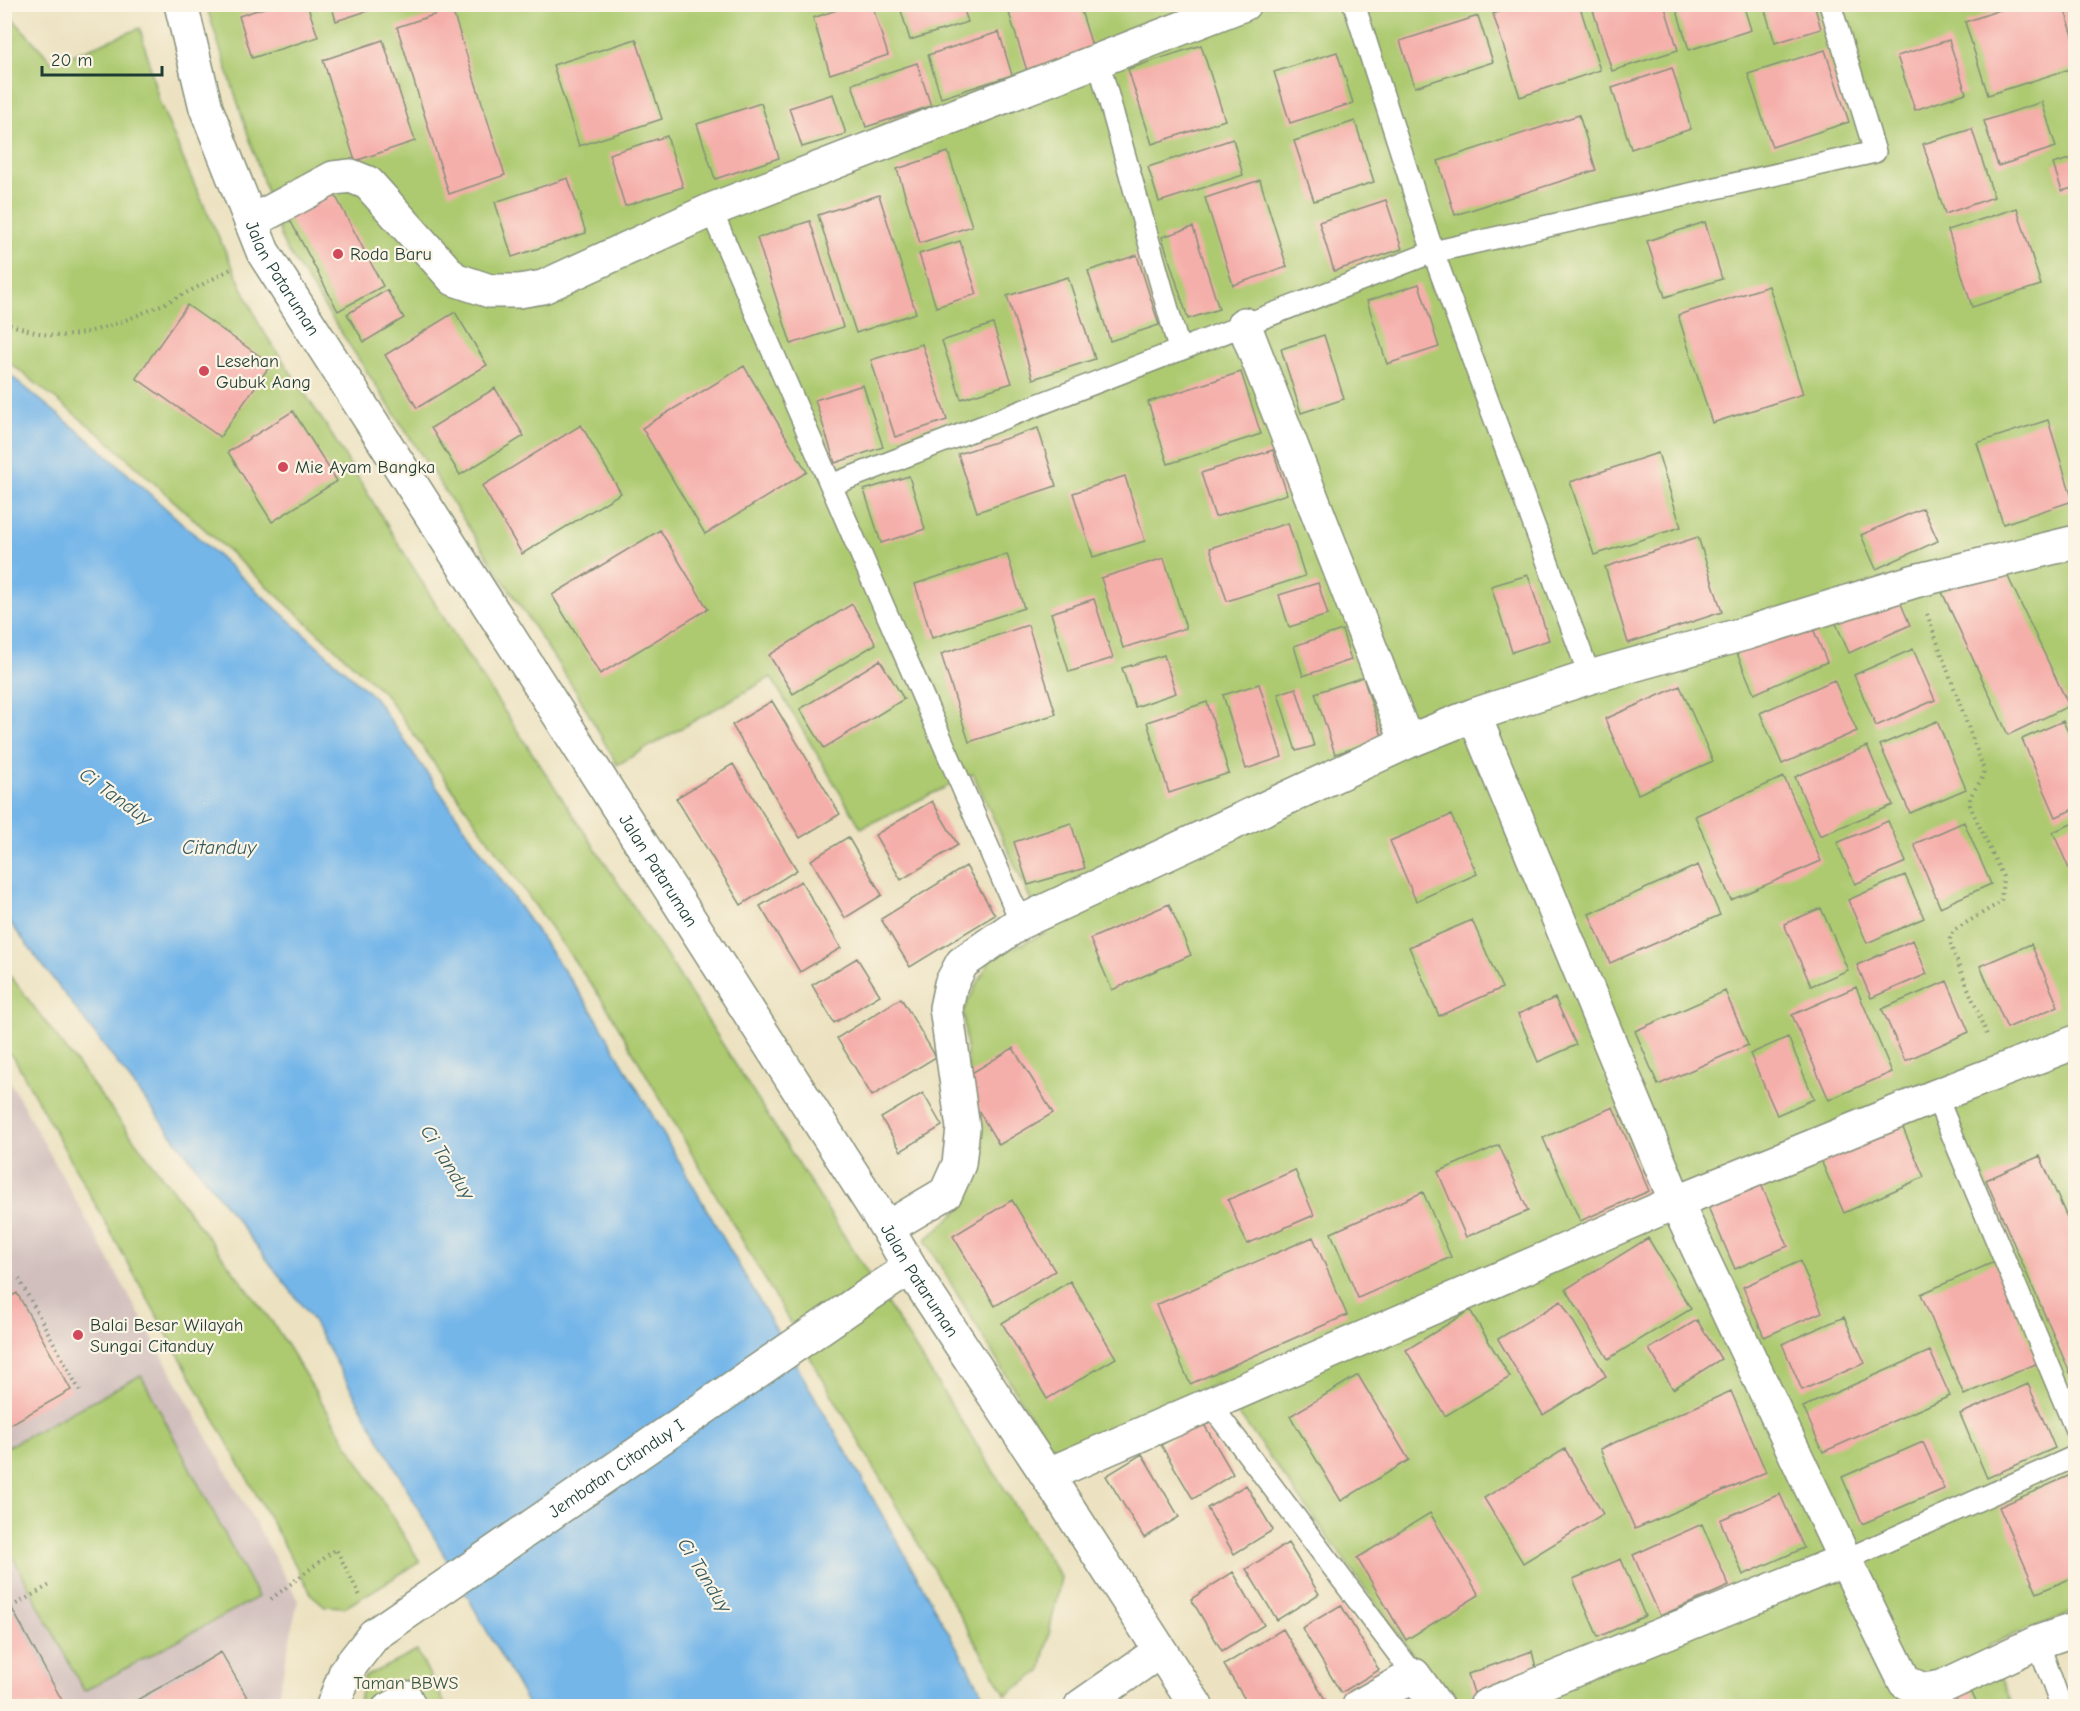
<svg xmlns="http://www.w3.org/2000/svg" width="2080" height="1711" font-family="'Comic Neue',sans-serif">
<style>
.industrial{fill:#d1bfbd}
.green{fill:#adca71;stroke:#668452;stroke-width:1.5}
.water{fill:#74b6e9;stroke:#4a7a8e;stroke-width:1.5}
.building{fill:#f5afaa}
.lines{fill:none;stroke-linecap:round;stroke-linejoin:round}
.service-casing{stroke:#86907a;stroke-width:24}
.minor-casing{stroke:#86907a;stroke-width:36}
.tertiary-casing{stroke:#86907a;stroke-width:36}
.path{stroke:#86907a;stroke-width:4;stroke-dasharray:1.5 4.5;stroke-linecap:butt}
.service{stroke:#fff;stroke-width:21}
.minor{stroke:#fff;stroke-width:33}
.tertiary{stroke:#fff;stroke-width:33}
.minor-bridge-casing{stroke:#86907a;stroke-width:36;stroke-linecap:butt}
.minor-bridge{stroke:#fff;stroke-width:33}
.poi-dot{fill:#d1495b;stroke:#fcf5e5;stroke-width:2}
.labels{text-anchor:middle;stroke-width:4.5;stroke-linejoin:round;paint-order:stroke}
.poi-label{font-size:18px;fill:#1f3d34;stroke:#fcf5e5;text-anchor:start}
.street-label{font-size:18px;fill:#1f3d34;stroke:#fcf5e5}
.park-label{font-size:18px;fill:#3b5940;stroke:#fcf5e5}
.water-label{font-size:20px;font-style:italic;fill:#345b61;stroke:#fcf5e5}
</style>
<rect width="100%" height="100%" fill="#fcf5e5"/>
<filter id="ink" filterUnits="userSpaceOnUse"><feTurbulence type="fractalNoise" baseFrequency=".0167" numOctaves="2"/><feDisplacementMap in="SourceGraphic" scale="12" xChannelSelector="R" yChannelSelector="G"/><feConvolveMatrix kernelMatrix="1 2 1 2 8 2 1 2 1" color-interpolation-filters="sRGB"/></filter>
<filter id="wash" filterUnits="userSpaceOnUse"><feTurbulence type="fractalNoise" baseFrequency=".008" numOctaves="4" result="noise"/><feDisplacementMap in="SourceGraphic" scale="24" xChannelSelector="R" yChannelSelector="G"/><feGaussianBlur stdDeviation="1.35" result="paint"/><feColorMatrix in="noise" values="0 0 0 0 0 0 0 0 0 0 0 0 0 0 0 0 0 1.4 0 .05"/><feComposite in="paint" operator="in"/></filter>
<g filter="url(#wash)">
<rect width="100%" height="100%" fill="#ece2c1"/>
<path class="industrial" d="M4,1071L298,1600L276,1706H5Z"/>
<path class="green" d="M206,5H2075L2076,1611L1988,1645L2013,1706H1389L1432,1681L1217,1384L1053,1454L925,1240L966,1204L977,1162L963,1011L991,958L1046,933L973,774L861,828L771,677L617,765L577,693L284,245Z
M4,9L53,63L140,28L159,101L190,175L261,328L325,424L460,644L673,966L1061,1578L1041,1671L1006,1695L607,1007L385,694L106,439L5,359Z
M5,971L15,982L275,1326L420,1562L346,1607L325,1606L312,1595L14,1058L5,1051Z
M141,1375L258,1597L84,1691L5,1542V1448Z
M417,1651L446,1706H358L364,1677Z"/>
<path class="water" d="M5,371L98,447L375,698L594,1014L854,1465L990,1706H529L310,1316L5,916Z"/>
<g id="blocks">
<path class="building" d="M276,4H307L318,37L252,58L239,16Z
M331,4H386V5L336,21Z
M854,4H872L888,55L830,74L813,18Z
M899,4H962L968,22L910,40Z
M1037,4H1079L1093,49L1027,71L1009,13Z
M1522,4H1579L1600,70L1520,97L1493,14Z
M1591,4H1664L1678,50L1612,71Z
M1675,4H1743L1751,30L1689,50Z
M1763,4H1814L1821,29L1775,43Z
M2017,4H2063L2076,45V67L1988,95L1965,22Z
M452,9L505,175L449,194L397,27Z
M1478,16L1493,62L1415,87L1400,41Z
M999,32L1012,75L941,98L928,55Z
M636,39L662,119L579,146L553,65Z
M383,40L415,141L355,161L323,60Z
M1949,40L1966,93L1915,110L1897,56Z
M1201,45L1225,120L1152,144L1128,69Z
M1825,50L1849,122L1772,147L1748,74Z
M1337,52L1353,103L1290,123L1274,72Z
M917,63L931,106L866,127L852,84Z
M1672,68L1691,129L1631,149L1612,88Z
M833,94L846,134L802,147L789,108Z
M2042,102L2056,147L1998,166L1984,121Z
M761,103L779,158L715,179L697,124Z
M1579,115L1596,170L1455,215L1438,161Z
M1355,121L1374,182L1314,201L1294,141Z
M1972,129L1994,197L1945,214L1923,144Z
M667,136L683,187L625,206L609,154Z
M1233,139L1243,175L1159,202L1148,167Z
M948,152L972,226L920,243L897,169Z
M2076,157V187L2062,191L2053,164Z
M568,178L586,233L512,257L495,202Z
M1260,180L1287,267L1233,285L1205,198Z
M333,191L383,286L338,311L288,216Z
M879,195L916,313L856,333L818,215Z
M1386,200L1402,249L1334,271L1319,222Z
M2017,208L2041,285L1972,307L1948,230Z
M810,221L843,327L791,344L757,238Z
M1705,222L1722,279L1665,297L1647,241Z
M1193,227L1219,309L1188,319L1162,237Z
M960,241L977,294L936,307L919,254Z
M1137,255L1159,325L1110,341L1088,271Z
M1068,277L1095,359L1033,379L1007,296Z
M1419,284L1439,347L1387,364L1367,301Z
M1769,286L1803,394L1712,423L1678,315Z
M387,290L404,318L364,342L347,314Z
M187,305L271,364L220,437L136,378Z
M455,312L487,365L417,408L385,355Z
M993,324L1012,383L961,399L942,341Z
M1324,335L1344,399L1301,413L1281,349Z
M922,344L947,420L895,437L871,360Z
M744,366L807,472L705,534L642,428Z
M1241,372L1261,434L1168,464L1148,402Z
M863,385L883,447L835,463L815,400Z
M495,388L524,436L460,475L431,428Z
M293,411L337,481L272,522L228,452Z
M2048,420L2073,501L2003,524L1977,443Z
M581,425L621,493L522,554L482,486Z
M1038,428L1056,486L977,512L958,454Z
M1273,450L1287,494L1215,517L1201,473Z
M1658,453L1681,527L1594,555L1570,482Z
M909,476L925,529L881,543L864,490Z
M1125,476L1145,541L1093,557L1073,493Z
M1923,508L1938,541L1876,569L1861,535Z
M1288,523L1305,576L1227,601L1210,548Z
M660,530L708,609L600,674L552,595Z
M1698,537L1722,612L1628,643L1605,567Z
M1007,554L1024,608L932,638L915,584Z
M1164,558L1186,628L1123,648L1101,578Z
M2002,564L2069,706L2008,735L1942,592Z
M1528,575L1549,640L1512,652L1491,586Z
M1318,583L1328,615L1289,627L1279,595Z
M1896,592L1910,625L1849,653L1834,619Z
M1094,599L1113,658L1069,672L1051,613Z
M852,604L876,644L793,694L769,655Z
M1809,619L1827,662L1754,694L1736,651Z
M1028,625L1056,714L969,742L941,654Z
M1342,630L1351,660L1303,676L1294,646Z
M1913,649L1935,700L1876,726L1854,675Z
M1164,655L1176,693L1135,707L1122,668Z
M880,660L904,699L824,748L800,709Z
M1363,677L1383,739L1335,754L1315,693Z
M1834,680L1857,731L1782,764L1760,713Z
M1259,684L1282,757L1246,769L1223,695Z
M1680,686L1713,761L1638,794L1605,719Z
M1296,688L1314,746L1296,751L1278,694Z
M772,701L840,814L800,838L732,725Z
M1207,702L1229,773L1169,793L1147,722Z
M1937,721L1966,789L1910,813L1880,745Z
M2063,721L2076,749V808L2056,817L2022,739Z
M1867,746L1893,805L1820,836L1795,777Z
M733,764L797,870L741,905L676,798Z
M1784,777L1821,861L1731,900L1695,816Z
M932,801L958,845L901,880L875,835Z
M1451,815L1477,874L1416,901L1390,841Z
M1888,821L1906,862L1855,884L1837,843Z
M1964,822L1991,884L1940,907L1914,844Z
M2076,822V885L2053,832Z
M1071,823L1085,868L1028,885L1014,842Z
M848,837L882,895L845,918L811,860Z
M1698,865L1720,915L1610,963L1589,914Z
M966,866L995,915L910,967L881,919Z
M1905,875L1924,918L1867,943L1848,900Z
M801,881L841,948L800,972L760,906Z
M1169,904L1191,955L1112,990L1090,939Z
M1821,908L1848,970L1811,986L1784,924Z
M1472,920L1502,988L1439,1016L1409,947Z
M1913,940L1927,974L1871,998L1857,965Z
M2031,944L2058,1006L2007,1028L1980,966Z
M857,958L880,995L834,1023L812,985Z
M1947,981L1969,1032L1905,1061L1882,1009Z
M1856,987L1892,1072L1829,1100L1792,1015Z
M1725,991L1748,1045L1658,1085L1635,1031Z
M901,998L936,1057L872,1096L837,1038Z
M1555,998L1576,1045L1538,1062L1518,1014Z
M1788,1037L1814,1099L1777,1115L1750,1054Z
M1013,1048L1053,1113L999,1145L960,1080Z
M923,1093L942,1126L901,1151L881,1118Z
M1613,1107L1649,1191L1580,1221L1543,1138Z
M1900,1121L1924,1177L1844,1213L1819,1156Z
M1499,1145L1528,1211L1466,1237L1438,1172Z
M2040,1156L2076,1238V1370L2070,1373L1986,1180Z
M1295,1170L1314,1215L1247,1244L1228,1200Z
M1761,1184L1788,1246L1735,1269L1708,1207Z
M1423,1192L1451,1257L1358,1298L1331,1233Z
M1012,1200L1055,1271L995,1306L953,1236Z
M1313,1237L1347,1315L1190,1384L1156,1305Z
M1648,1238L1691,1309L1608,1359L1566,1289Z
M1800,1261L1822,1312L1764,1337L1743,1287Z
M1994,1262L2038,1363L1964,1395L1921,1294Z
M1070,1281L1116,1358L1047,1399L1002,1323Z
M17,1293L71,1390L4,1428V1300Z
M1561,1301L1606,1376L1543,1415L1498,1339Z
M1470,1310L1510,1377L1445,1416L1406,1350Z
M1844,1317L1865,1363L1802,1390L1782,1344Z
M1697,1320L1721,1359L1673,1389L1649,1349Z
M1930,1351L1950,1396L1823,1452L1803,1407Z
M1358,1375L1409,1460L1341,1501L1290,1416Z
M2028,1384L2055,1448L1987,1478L1960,1414Z
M1731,1391L1766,1472L1635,1529L1600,1449Z
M1202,1421L1233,1474L1193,1499L1161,1445Z
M1923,1442L1944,1489L1862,1524L1842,1477Z
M1565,1449L1603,1514L1523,1563L1484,1498Z
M1142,1454L1179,1517L1144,1538L1106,1476Z
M2075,1473L2076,1576L2037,1593L1999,1507Z
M1246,1485L1273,1530L1234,1554L1207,1508Z
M1780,1494L1804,1548L1743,1575L1720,1520Z
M1430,1513L1479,1595L1406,1640L1357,1558Z
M1702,1524L1729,1586L1660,1616L1633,1555Z
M1288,1543L1319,1594L1277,1620L1246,1569Z
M1621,1559L1645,1616L1598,1637L1573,1579Z
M1233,1572L1264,1625L1222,1651L1191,1599Z
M4,1596L11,1607L65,1706H4Z
M1341,1605L1379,1670L1341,1693L1302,1628Z
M1283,1629L1326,1701L1318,1706H1249L1224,1665Z
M1532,1651L1545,1706H1478L1468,1674Z
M221,1652L252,1706H126L191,1670Z
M1970,1689L1978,1706H1929Z"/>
</g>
</g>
<g filter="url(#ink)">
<use href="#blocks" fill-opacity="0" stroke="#86907a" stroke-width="1.5"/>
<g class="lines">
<defs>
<path id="service" d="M1354,4L1433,252L1590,677
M1098,60L1179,349
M711,210L1021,922
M831,485L1433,252L1875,152L1830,4
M1936,1096L2076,1430
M1210,1404L1414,1675
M1845,1560L2076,1456
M2038,1642L2061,1706
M383,1706L409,1692L416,1706"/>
<path id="minor" d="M251,222L333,178L351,176L368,183L454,279L490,291H519L543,287L711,210L1244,4
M1244,324L1407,742
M1474,715L1676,1202L1845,1560L1905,1682L1924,1690L1942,1687L2038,1642L2076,1629
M887,1228L946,1193L959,1164L963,1128L946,1008L951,984L962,963L1021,922L1407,742L1474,715L1590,677L1747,633L1915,581L2076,542
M858,1302L910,1268
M1047,1475L1676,1202L1936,1096L2076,1042
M333,1706L346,1671L374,1635
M1081,1706L1160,1651
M1359,1706L1414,1675L1436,1706
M1486,1706L1845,1560"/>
<g id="tertiary">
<path id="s1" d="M181,4L206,108L263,252L887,1228L910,1268L1047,1475L1196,1706"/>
</g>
</defs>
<use href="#service" class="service-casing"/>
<use href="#minor" class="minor-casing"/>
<use href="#tertiary" class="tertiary-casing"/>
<path class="path" d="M4,323C19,327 35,333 49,335C97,342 189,292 231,269
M1927,614L1984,770C1982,786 1968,791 1970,806L2003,877L2001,902L1954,930L1950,939L1952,949L1988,1037
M19,1279L81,1393
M271,1599L336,1549L361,1598
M11,1607L50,1585"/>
<use href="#service" class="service"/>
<use href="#minor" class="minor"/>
<use href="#tertiary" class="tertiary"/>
<defs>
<g id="minor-bridge">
<path id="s2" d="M374,1635L858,1302"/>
</g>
</defs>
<use href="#minor-bridge" class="minor-bridge-casing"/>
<use href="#minor-bridge" class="minor-bridge"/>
</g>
</g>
<g class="poi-dot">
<circle cx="338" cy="254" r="6"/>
<circle cx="204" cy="371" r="6"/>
<circle cx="283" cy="467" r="6"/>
<circle cx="78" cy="1335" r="6"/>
</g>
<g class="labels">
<g class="poi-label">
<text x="350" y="260">Roda Baru</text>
<text x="216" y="367">Lesehan<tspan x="216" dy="21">Gubuk Aang</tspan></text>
<text x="295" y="473">Mie Ayam Bangka</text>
<text x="90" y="1331">Balai Besar Wilayah<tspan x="90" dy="21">Sungai Citanduy</tspan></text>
</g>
<g class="street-label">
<text dy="6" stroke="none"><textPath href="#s1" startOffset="294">Jalan Pataruman</textPath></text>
<text dy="6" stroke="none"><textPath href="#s1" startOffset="996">Jalan Pataruman</textPath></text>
<text dy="6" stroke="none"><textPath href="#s1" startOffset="1482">Jalan Pataruman</textPath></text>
<text dy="6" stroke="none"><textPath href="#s2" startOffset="294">Jembatan Citanduy I</textPath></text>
</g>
<g class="park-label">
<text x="406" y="1689">Taman BBWS</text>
</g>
<g class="water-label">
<text transform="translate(116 796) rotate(36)" y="7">Ci Tanduy</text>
<text x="219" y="854">Citanduy</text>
<text transform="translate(448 1162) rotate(58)" y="7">Ci Tanduy</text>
<text transform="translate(705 1575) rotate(58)" y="7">Ci Tanduy</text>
</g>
</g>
<rect width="2080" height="1711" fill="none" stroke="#fcf5e5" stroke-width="24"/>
<path d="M42 66v9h120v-9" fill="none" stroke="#1f3d34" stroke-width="3"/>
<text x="51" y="66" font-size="18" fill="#1f3d34" stroke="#fcf5e5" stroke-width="4.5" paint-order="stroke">20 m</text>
</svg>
